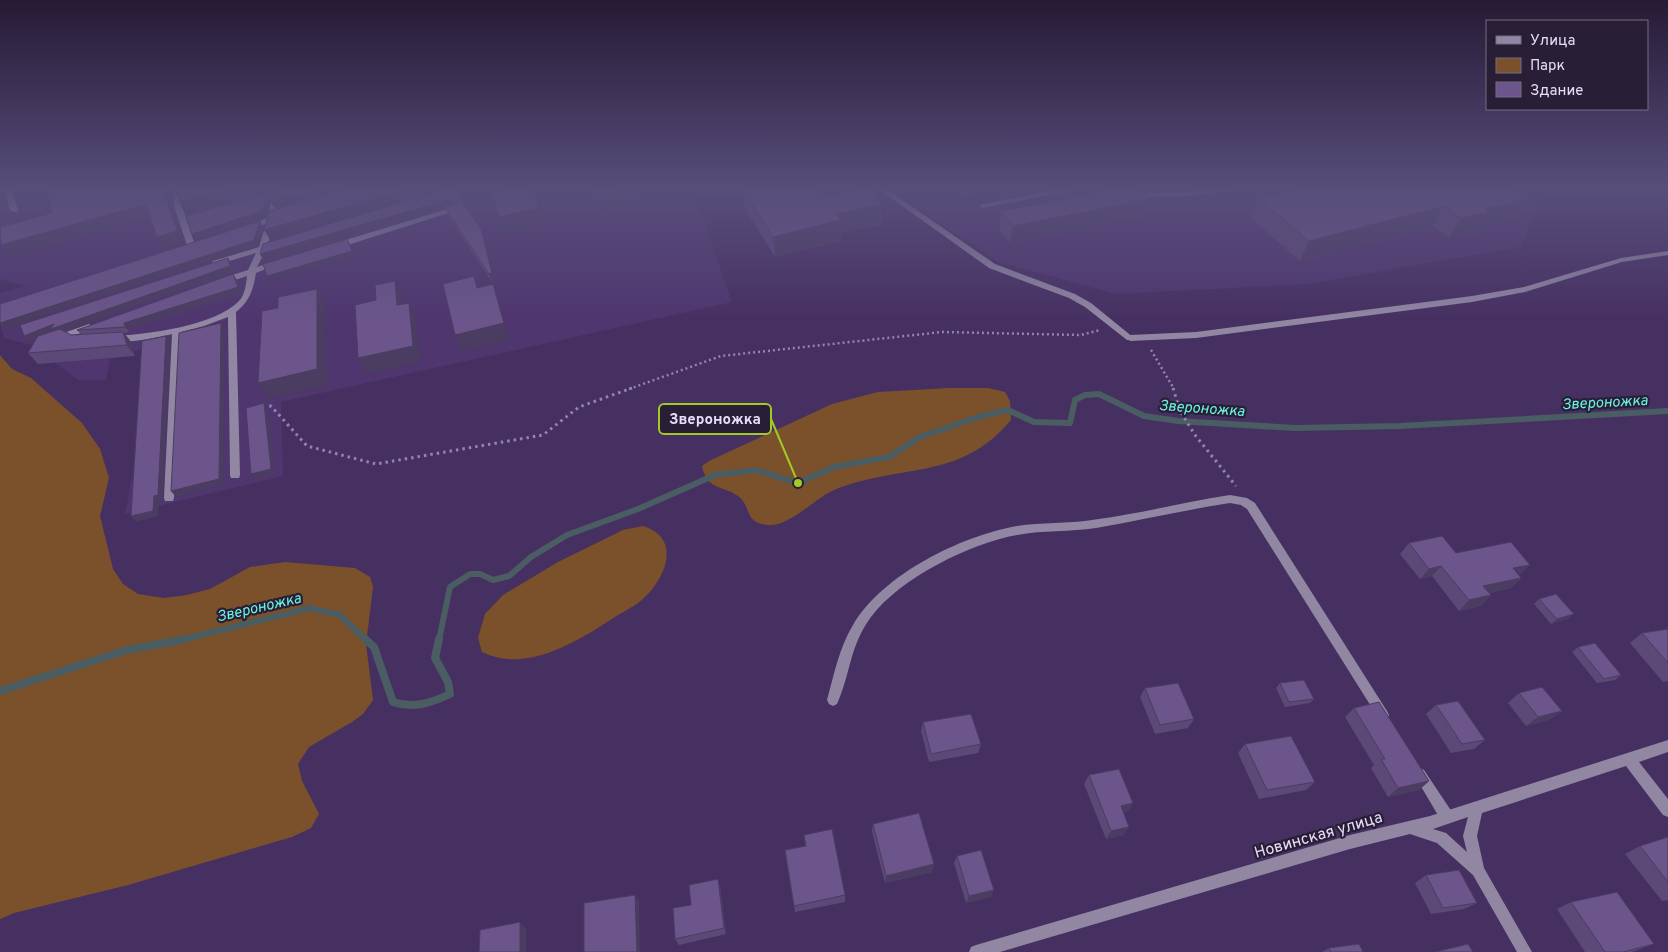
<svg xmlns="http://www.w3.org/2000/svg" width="1668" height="952" font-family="Overpass,sans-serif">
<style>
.built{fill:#4f366e}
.green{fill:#7a512a}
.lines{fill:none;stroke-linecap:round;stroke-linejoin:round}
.stream-far1{stroke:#4a5d63;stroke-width:6}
.stream{stroke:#4a5d63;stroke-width:8}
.path-far1{stroke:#9584ac;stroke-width:2.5;stroke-dasharray:2 3;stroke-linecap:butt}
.path{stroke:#9584ac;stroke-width:3;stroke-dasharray:2.5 4;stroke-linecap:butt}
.lane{fill:#9287a3;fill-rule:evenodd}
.street{fill:#9287a3;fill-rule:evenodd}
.wall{fill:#5c4977}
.shaded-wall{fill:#4b3c61}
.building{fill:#6b558a;stroke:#4b3c61}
.labels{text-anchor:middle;stroke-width:4.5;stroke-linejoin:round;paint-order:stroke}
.water-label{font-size:15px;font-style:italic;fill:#68f4e0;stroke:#281e35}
.near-street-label{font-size:16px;fill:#e8dcfb;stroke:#281e35}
.leader{fill:none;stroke:#a3c926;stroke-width:2}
.callout-dot{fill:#a3c926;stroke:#281e35;stroke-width:2}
.callout{fill:#281e35;stroke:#a3c926;stroke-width:2}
.callout-label{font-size:15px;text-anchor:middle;font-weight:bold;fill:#e8dcfb}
</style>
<rect width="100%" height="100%" fill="#463061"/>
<path class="built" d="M0,188H708L694,192L732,302L281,402L283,476L125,514L158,344L110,359L106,380H78L31,345L4,338L0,323V293L25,286L0,279Z
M893,188H1540L1544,195L1521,247L1308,284L1116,294L999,262L938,222Z"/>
<path class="green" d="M0,355L12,369L31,378L82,423L100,449L109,478L100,516L113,569L123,584L138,594L164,598L187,595L210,589L250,567L285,562L355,568L370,577L373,587L366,644L373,700L363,714L352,722L309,747L298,764L302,781L319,814L311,828L292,837L128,885L14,913L0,919Z
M949,388H988L1005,392L1010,401L1011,420C959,482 900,463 834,490C814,499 789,527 768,525C743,523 752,506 738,496C723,485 707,491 702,466L709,461L832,404L878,392Z
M643,526C682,538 666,578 644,598C636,606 624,611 615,617C578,641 526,674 482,652L478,638L485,614L503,595L558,562L623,530Z"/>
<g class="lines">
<path class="stream-far1" d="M181,640L310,608L340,615L366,640
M439,640L450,587L470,574H480L493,580L509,576L531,557L567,535L638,509L715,475L756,470L798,483L834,467L889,457L920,437L978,417L1008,410L1034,422L1070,423L1075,400L1085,395L1099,394L1144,416L1178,421L1295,428L1400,426L1668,411"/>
<path class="stream" d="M365,639L374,647L393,702C413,709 431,703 450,694L448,682L435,658L439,639
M0,691L127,650L186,639"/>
<path class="path-far1" d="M1151,350L1174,389
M629,389L721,356L942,332L1081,335L1100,330"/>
<path class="path" d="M1173,388L1180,411L1195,435L1236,486
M263,408L271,406L307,446L376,464L543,435L579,407L632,388"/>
<path class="lane" d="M4,188H11L18,210L17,212H14L10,210Z
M201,188H212L183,197L182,206L195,245L191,247L187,245L174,206L175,196Z
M275,188H283L276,216L279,215L283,217L274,221L268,244L274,243L278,245L266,250L257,267L276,261L280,263L256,273C253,290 250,301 236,312L240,475L239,478H231L230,475L228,317L204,326L181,332L174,498L173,501H165L164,498L172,334C160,337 119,346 111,339L115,336C148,334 215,326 239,301C245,295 246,284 247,276L223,284L219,281L220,279L248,270L256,253L216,265L212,263L213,261L259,247L266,224L248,229L244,227L267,218Z
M1064,188H1077L1073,190L983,208L979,206L983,204Z
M1101,188H1115L1146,193L1187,192L1219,188H1237L1233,190L1187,196L1146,197L1104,190Z
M451,208H454L458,210L338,248H332L331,246L332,244Z
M1668,251V255L1622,262L1525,292L1472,302L1196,338L1130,341L1126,338L1130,335L1196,332L1472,296L1524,287L1621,258Z
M89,324L93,327L92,329L58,341L54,338L55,336Z
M1230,495L1247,498L1255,503L1387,711L1389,715L1387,719L1383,721L1379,719L1247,509L1241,505L1230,503C1185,510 1141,520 1096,528C1070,532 1043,530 1017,535C971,543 900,578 871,617C849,647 851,673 837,704L833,706L829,704L827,700C834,675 839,648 853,625C883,574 961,536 1017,526C1042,522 1068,524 1092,520C1139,514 1184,502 1230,495Z
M1420,768L1424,770L1452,812L1454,817L1452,822L1447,824L1442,822L1416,778L1414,774L1416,770Z"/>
<path class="street" d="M877,188H885L995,264L1075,294L1091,303L1134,338L1133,340H1127L1085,307L1069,298L989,268Z
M1668,740V752L1639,762L1668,799V817L1663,815L1626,766L1482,813L1477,836L1484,868L1532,952H1517L1473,875L1437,843L1410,834L1350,849L1000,952H969L971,947L976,945L1350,835L1430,816ZM1468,817L1463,836L1467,852L1446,833L1433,829Z"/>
</g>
<path class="wall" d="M453,188L483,237L494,281L492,282L448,215L446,209L264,261L260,254L315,228L271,241L275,209Z
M592,188H641L643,201L600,211L593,195Z
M742,188L882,204L881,225L841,233V241L775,257L744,207Z
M954,188H1001L962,197Z
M1259,198L1529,199L1516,219L1480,227L1477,232L1449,238L1433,226L1300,261L1251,218Z
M1150,199L1145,215L1010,243L999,228L1001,211Z
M228,258L231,263L234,271L65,331L71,335L81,334L77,330L237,280L241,293L128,329L129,332L124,333L132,343L135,356L38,364L28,353L37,338L29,341Z
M1409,543L1456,553L1519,575L1521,578L1511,588L1489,593L1491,595L1481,606L1459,611L1432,576L1420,579L1400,554Z
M1539,599L1568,619L1551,624L1534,604Z
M1668,629V681L1663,682L1630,643L1642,633Z
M1578,647L1621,675L1615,680L1597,683L1572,652Z
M1280,683L1314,699L1310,703L1285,707L1276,688Z
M1145,688L1194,719L1188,728L1155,734L1140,697Z
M1519,693L1562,711L1549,720L1526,726L1508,703Z
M1436,705L1485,740L1474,749L1451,753L1426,714Z
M1354,708L1429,781L1419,790L1388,797L1371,768L1374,765L1345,717Z
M923,722L981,744L978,753L929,762L921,731Z
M1245,744L1315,782L1306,790L1259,799L1238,753Z
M1089,775L1133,803L1128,811L1123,812L1124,835L1106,839L1084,784Z
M873,824L932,872L885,883L872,832Z
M804,835L845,895V902L795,912L786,858L805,846Z
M1668,837V900L1662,901L1625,854L1640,846Z
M957,856L991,897L966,903L954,863Z
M1426,875L1477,903L1464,909L1431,914L1415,883Z
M720,886L726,934L679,945L675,939L691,905Z
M1571,902L1654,944L1632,952H1585L1557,909Z
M1329,948L1363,952H1322Z"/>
<path class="shaded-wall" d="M166,188H197L173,196L172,207L185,243L165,249L157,237Z
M232,188H275L274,189L186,214L179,202Z
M324,188H372L278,213L271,202Z
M410,188H452L271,241L264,230Z
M628,188H641L643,201L600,211L596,195Z
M963,188H1001L962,197Z
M267,193L270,199L265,217L195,240L192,234Z
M451,199L454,206L264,261L260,254Z
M1150,199L1145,215L1010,243L1013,226Z
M1529,199L1516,219L1480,227L1477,232L1449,238L1461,218L1485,209Z
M146,204L154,215L11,257L1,245Z
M882,204L881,225L841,233V241L775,257L773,237L836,214Z
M1444,206L1433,226L1300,261L1309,241Z
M539,208L543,224L504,233L499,217Z
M260,221L263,227L257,246L4,329L0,325V323Z
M481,229L494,281L492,282L489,274Z
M347,239L355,256L270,282L267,276Z
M228,258L231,263L234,271L56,335L54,332L29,341L24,336Z
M233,274L237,280L241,293L128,329L129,332L125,327L124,323Z
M395,281L402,298L405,322L397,305Z
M493,284L499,301L510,340L461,352L455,335Z
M317,289L326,306L327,386L269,399L258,383Z
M409,303L416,320L421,362L366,375L358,358Z
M221,323L225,329L223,484L176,497L171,491Z
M123,332L132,343L135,356L127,345Z
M166,336L170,341L163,500L159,501L158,516L136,522L131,516Z
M264,403L268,409L275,474L256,480L251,474Z
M1530,565L1520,575L1513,568Z
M1441,566L1432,576L1420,579L1429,569Z
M1521,578L1511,588L1473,596L1483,586Z
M1491,595L1481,606L1459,611L1469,600Z
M1574,614L1568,619L1551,624L1557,619Z
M1562,711L1549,720L1526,726L1538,717Z
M1429,781L1419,790L1388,797L1398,788Z
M1133,803L1128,811L1116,814L1121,806Z
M1129,827L1124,835L1106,839L1111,831Z
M934,864L932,872L885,883L886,876Z
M718,879L720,886L726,934L724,928Z
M994,890L991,897L966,903L969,896Z
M635,895L639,901L640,952H637Z
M520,922L526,928V952H520Z"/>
<path class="building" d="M47,188H166L165,195L177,231L157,237L146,204L1,245L0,227L52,213Z
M178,188H232L179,202Z
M276,188H324L271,202Z
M347,188H410L264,230L269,211Z
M449,188H453L481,229L492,273L489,274L445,207L457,203L451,199L260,254L263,244Z
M514,188H531L539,208L499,217L491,192Z
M593,188H628L596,195Z
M742,188H817L824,197L871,188L882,204L836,214L841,220L773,237Z
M1121,188H1139L1150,199L1013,226L1001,211Z
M1303,188H1512L1529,199L1485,209L1490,212L1461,218L1444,206L1309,241L1259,198Z
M267,193L262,211L192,234L186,216Z
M260,221L254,240L0,323V304Z
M347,239L352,251L267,276L263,264Z
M228,258L230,266L51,329L54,324L24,336L20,325Z
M233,274L238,287L124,323L125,327L77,330Z
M474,276L477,288L493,284L504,323L455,335L443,284Z
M395,281L397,305L409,303L413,346L358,358L355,305L376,300L375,285Z
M317,289V369L258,383L262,311L278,308V297Z
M221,323L219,479L171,491L179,333Z
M60,329L71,335L123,332L127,345L28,353L38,336Z
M166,336L158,495L154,496L153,511L131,516L142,341Z
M264,403L271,469L251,474L246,408Z
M1442,536L1456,553L1511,542L1530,565L1513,568L1521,578L1483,586L1491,595L1469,600L1441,566L1429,569L1409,543Z
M1556,594L1574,614L1557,619L1539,599Z
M1668,629V663L1642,633Z
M1595,643L1621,675L1604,679L1578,647Z
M1304,680L1314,699L1289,702L1280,683Z
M1178,683L1194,719L1160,725L1145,688Z
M1542,687L1562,711L1538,717L1519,693Z
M1458,701L1485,740L1462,744L1436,705Z
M1379,702L1429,781L1398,788L1381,759H1385L1354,708Z
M971,714L981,744L931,754L923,722Z
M1291,736L1315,782L1267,790L1245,744Z
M1119,769L1133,803L1121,806L1129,827L1111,831L1089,775Z
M919,813L934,864L886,876L873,824Z
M832,829L845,895L794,906L785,850L806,846L804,835Z
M1668,837V882L1640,846Z
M981,850L994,890L969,896L957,856Z
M1459,870L1477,903L1443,908L1426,875Z
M718,879L724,928L675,939L673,908L691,905L689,885Z
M1617,892L1654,944L1623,952H1605L1571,902Z
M635,895L637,952H584V903Z
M520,922V952H479L480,930Z
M1359,944L1363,952H1331L1329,948Z
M1468,944L1473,952H1435Z"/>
<linearGradient id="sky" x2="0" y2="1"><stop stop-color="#261a35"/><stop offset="0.59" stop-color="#574e7b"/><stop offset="1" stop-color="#574e7b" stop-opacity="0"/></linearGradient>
<rect width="1668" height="321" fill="url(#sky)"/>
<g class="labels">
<g class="water-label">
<text transform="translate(1605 402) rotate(-3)" y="5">Звероножка</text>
<text transform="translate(1202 408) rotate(4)" y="5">Звероножка</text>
<text transform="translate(259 607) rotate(-13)" y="5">Звероножка</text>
</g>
<g class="near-street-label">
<text transform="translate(1318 834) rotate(-16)" y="6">Новинская улица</text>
</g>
</g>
<path class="leader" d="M798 483L771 419"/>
<circle class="callout-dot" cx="798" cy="483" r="5"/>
<rect class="callout" x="659" y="404" width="112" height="30" rx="5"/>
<g class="callout-label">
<text x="715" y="424">Звероножка</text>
</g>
<rect x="1486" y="20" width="162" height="90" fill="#281e35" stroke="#756a84"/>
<rect x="1496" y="36" width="25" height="8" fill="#9287a3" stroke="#756a84"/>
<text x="1530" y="45" font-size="15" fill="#e8dcfb">Улица</text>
<rect x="1496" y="58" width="25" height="15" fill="#7a512a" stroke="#756a84"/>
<text x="1530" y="70" font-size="15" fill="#e8dcfb">Парк</text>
<rect x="1496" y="82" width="25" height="15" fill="#6b558a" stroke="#756a84"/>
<text x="1530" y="95" font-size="15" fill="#e8dcfb">Здание</text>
</svg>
